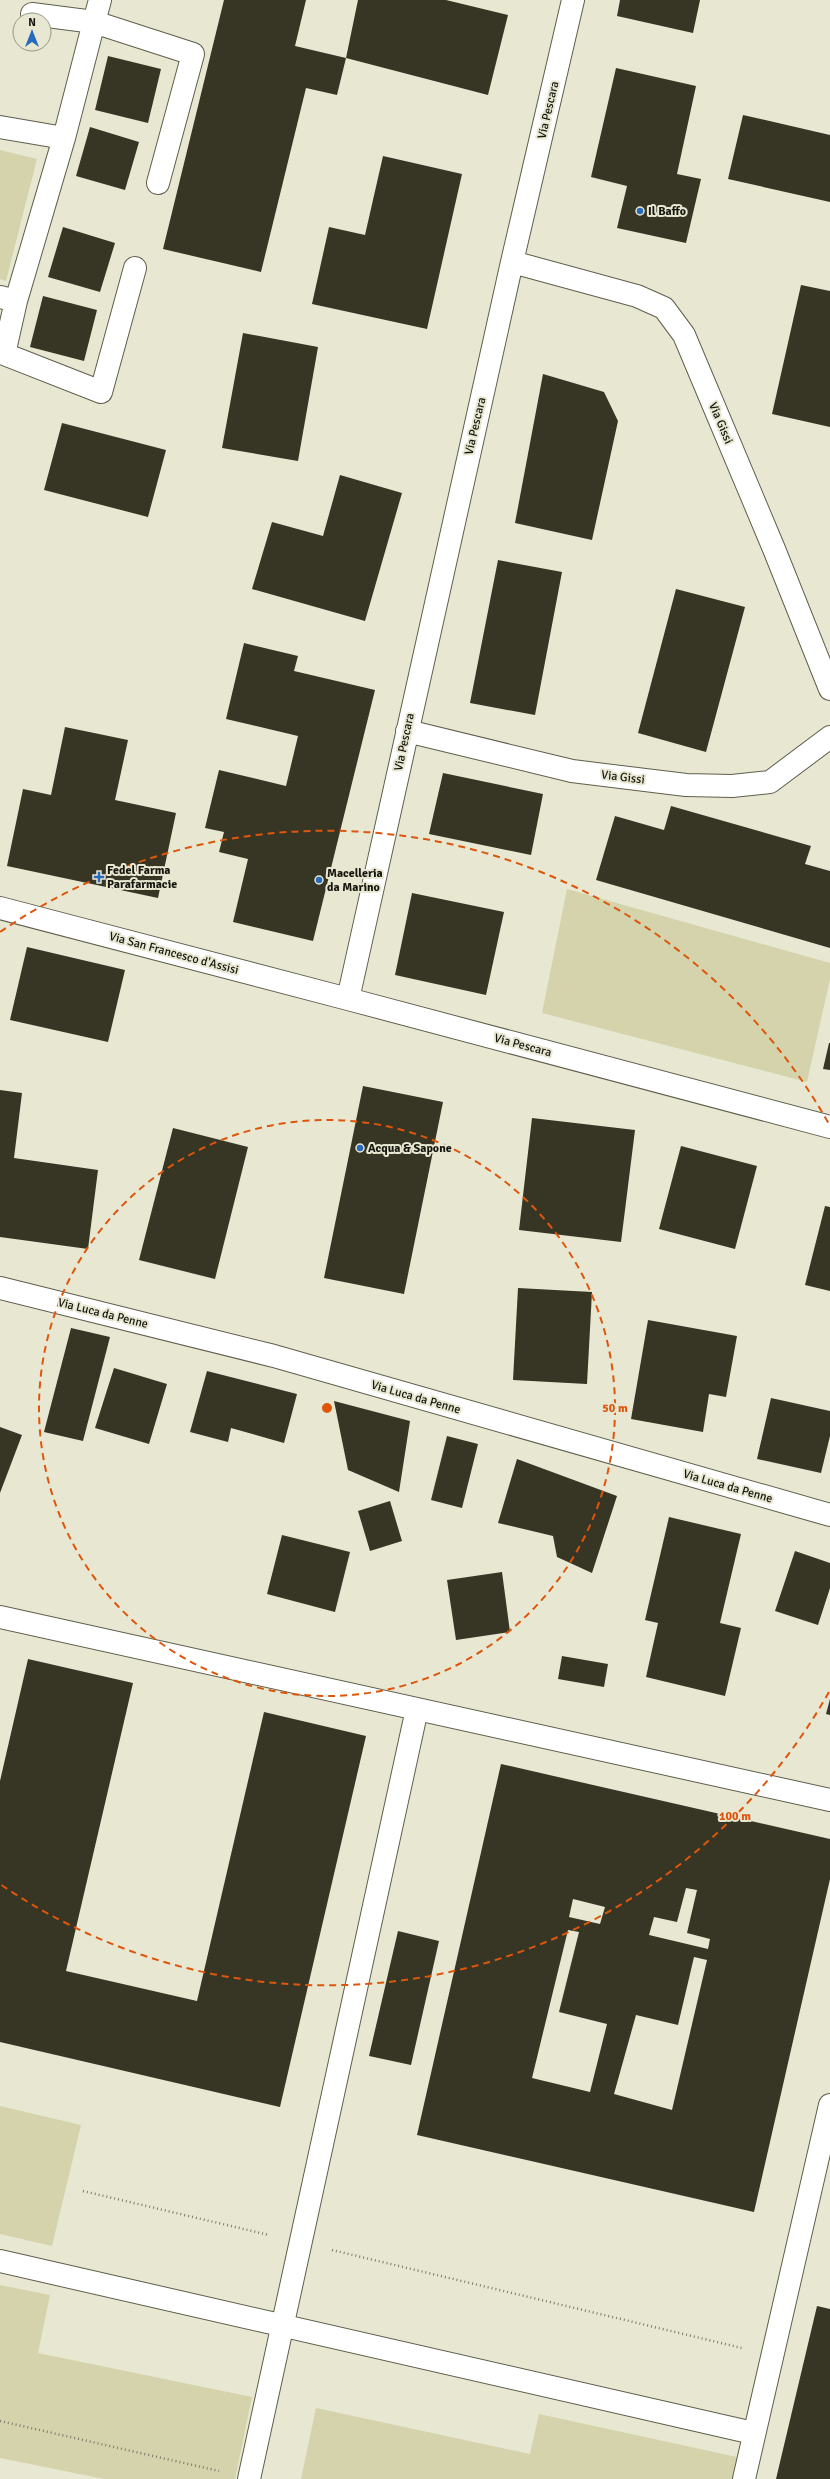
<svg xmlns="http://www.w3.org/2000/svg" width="830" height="2479" font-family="Signika,sans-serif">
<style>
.green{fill:#d4d3ab}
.building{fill:#373625;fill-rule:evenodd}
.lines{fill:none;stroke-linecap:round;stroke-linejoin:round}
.minor-casing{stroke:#5f5e4c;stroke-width:24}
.path{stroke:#7b7b6d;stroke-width:2.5;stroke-dasharray:1 3;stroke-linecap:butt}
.minor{stroke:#fff;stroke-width:22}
.ring{fill:none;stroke:#de560c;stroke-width:2;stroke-dasharray:7 5}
.poi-dot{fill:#286bbc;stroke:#e8e8d2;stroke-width:1.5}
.labels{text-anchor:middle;stroke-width:4;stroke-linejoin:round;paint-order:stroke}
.street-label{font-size:12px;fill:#16160f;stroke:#e8e8d2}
.poi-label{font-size:12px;font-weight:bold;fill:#16160f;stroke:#e8e8d2;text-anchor:start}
.centre{fill:#de560c;stroke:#e8e8d2;stroke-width:2}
.ring-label{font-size:12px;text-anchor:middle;font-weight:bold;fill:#de560c;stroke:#e8e8d2;stroke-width:4;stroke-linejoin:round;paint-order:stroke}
</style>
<rect width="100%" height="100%" fill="#e8e8d2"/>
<path class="green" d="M0,150L37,159L6,281L0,279Z
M567,889L830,963V979L807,1082L542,1013Z
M0,2106L81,2125L52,2246L0,2234Z
M0,2285L50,2295L38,2353L252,2397L235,2479H104L0,2458Z
M316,2408L530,2454L539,2414L737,2457L732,2479H301Z"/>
<path class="building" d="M224,0H306L295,46L346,58L337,95L306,88L261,272L163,249Z
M358,0H446L508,15L488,95L346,58Z
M620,0H700L693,33L617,16Z
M108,56L161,69L148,123L95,110Z
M616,68L696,86L677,174L701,179L686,243L617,228L627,186L591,177Z
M743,115L830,135V202L728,179Z
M90,127L139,142L125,190L76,176Z
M383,156L462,174L427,329L312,304L329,227L365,235Z
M63,227L115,243L100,292L48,277Z
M801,285L830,291V427L772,414Z
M43,296L97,310L84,361L30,347Z
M243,333L318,347L298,461L222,448Z
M543,374L604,392L618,421L592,540L515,523Z
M62,423L166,450L148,517L44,490Z
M340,475L402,493L365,621L252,589L272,522L323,536Z
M498,560L562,572L535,715L470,703Z
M676,589L745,607L706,752L638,733Z
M244,643L298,656L294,671L375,690L313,941L233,922L248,859L219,852L224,832L205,828L219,770L286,786L298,736L226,719Z
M65,727L128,740L115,800L176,813L158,898L7,866L23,789L51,795Z
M443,773L543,794L531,855L429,834Z
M671,806L811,846L805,864L830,871V948L596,880L615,816L664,830Z
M412,893L504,912L486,995L395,975Z
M27,947L125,970L108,1042L10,1020Z
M829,1043H830V1070L823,1069Z
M363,1086L443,1102L404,1294L324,1278Z
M0,1090L22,1093L14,1158L98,1170L88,1249L0,1237Z
M532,1118L635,1130L621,1242L519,1230Z
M173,1128L248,1147L215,1279L139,1260Z
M681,1146L757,1166L735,1249L659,1229Z
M825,1206L830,1207V1291L805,1285Z
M518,1288L592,1292L587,1384L513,1380Z
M648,1320L737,1336L726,1397L709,1394L703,1432L631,1419Z
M71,1328L110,1337L83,1441L44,1432Z
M114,1368L167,1384L149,1444L95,1428Z
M207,1371L297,1394L284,1443L231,1428L228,1442L190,1432Z
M771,1398L830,1411V1436L821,1473L757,1459Z
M334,1401L410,1421L399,1492L348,1470Z
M0,1427L22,1435L0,1493Z
M447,1436L478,1444L462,1508L431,1500Z
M517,1459L617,1496L592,1573L557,1557L553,1536L498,1523Z
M390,1501L402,1541L370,1551L358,1511Z
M669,1517L741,1534L720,1623L741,1628L725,1696L646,1677L658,1623L645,1620Z
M282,1535L350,1552L335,1612L267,1594Z
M795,1551L830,1563V1588L818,1625L775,1611Z
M502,1572L510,1632L456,1640L447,1580Z
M562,1656L608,1664L604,1687L558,1679Z
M28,1659L133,1683L66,1971L197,2001L264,1712L366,1736L280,2107L0,2042V1781Z
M830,1699V1715L826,1714Z
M501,1764L830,1839V1879L754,2212L417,2135ZM686,1888L697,1890L687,1933L710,1939L708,1949L649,1935L654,1917L677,1922ZM573,1899L605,1907L600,1924L569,1917ZM568,1930L579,1932L559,2012L607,2024L590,2092L532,2078ZM694,1957L707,1960L672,2110L614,2094L636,2015L678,2025Z
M398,1931L439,1941L411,2065L369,2056Z
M817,2306L830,2309V2479H776Z"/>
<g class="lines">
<defs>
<path id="minor" d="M100,0L94,22L193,54L158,183
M573,0L512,262L348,999L830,1127
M0,127L64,138L94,22L32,14
M512,262L637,296L664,308L684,335L774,549L830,689
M0,297L16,301L64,138
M16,301L4,354L101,392L135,268
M407,731L572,771L686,785L732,786L770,782L830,737
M0,908L348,999
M0,1288L274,1356L830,1515
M0,1617L830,1800
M0,2261L753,2433
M249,2479L417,1709
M744,2479L830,2105"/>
</defs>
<use href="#minor" class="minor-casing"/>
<path class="path" d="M83,2191L269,2235
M332,2250L742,2348
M0,2421L219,2471"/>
<use href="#minor" class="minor"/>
</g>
<g class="ring">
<circle cx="327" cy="1408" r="288"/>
<path d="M829 1692A577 577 0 0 1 0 1884M0 932A577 577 0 0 1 829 1124"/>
</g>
<g class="poi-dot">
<circle cx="640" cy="211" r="4"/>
<path d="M97 871h4v4h4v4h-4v4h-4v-4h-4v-4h4z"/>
<circle cx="319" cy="880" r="4"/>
<circle cx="360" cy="1148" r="4"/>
</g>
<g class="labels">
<g class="street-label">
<text transform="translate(548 110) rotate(-77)" y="4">Via Pescara</text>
<text transform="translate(721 423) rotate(67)" y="4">Via Gissi</text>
<text transform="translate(475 426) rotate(-77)" y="4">Via Pescara</text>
<text transform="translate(404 742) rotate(-78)" y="4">Via Pescara</text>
<text transform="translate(623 777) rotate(7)" y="4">Via Gissi</text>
<text transform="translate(174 953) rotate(15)" y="4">Via San Francesco d'Assisi</text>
<text transform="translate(523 1045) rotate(15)" y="4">Via Pescara</text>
<text transform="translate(103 1313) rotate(14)" y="4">Via Luca da Penne</text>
<text transform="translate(416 1397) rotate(16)" y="4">Via Luca da Penne</text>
<text transform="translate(728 1486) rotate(16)" y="4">Via Luca da Penne</text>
</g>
<g class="poi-label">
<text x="648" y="215">Il Baffo</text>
<text x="107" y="874">Fedel Farma<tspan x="107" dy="14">Parafarmacie</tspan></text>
<text x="327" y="877">Macelleria<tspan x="327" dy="14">da Marino</tspan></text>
<text x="368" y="1152">Acqua &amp; Sapone</text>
</g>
</g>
<circle cx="327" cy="1408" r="6" class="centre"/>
<g class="ring-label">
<text x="615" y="1412">50 m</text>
<text x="735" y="1820">100 m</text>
</g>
<g transform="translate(32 32)"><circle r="19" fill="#e8e8d2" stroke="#949484"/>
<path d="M0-3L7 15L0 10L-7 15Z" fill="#286bbc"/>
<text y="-6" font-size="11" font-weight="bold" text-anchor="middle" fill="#16160f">N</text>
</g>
</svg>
